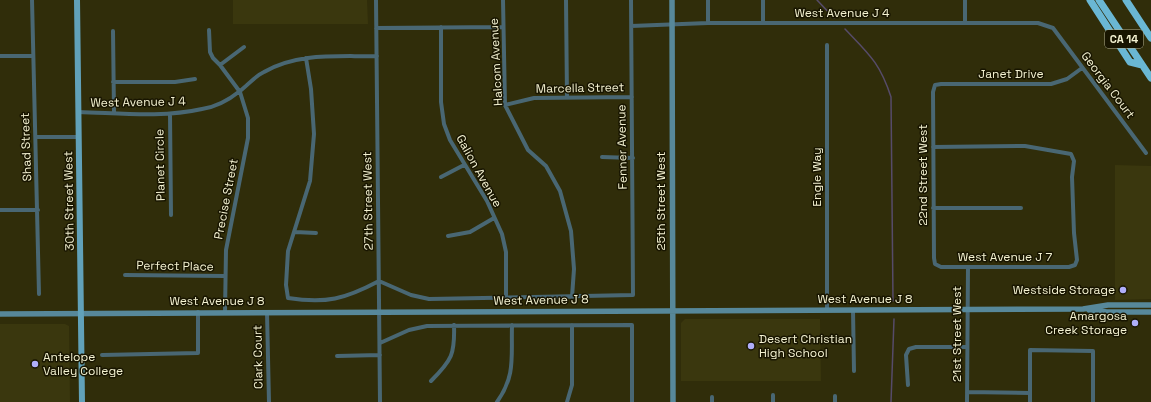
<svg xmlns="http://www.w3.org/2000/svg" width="1151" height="402" font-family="'Space Grotesk',sans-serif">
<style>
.built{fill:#3a370e}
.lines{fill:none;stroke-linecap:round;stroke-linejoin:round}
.stream{stroke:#564b69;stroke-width:1.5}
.street{stroke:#496773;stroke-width:4}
.secondary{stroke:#57889a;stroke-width:5.5}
.primary{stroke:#61a1b9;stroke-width:6}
.highway{stroke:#6ab7d4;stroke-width:7}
.poi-dot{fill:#afaefa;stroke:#181500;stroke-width:1.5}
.labels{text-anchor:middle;stroke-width:3;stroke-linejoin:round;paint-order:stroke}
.shield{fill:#181500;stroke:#b2b092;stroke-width:1}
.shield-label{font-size:11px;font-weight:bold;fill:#f4f2d1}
.street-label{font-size:12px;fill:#f4f2d1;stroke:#181500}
.poi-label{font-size:12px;fill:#f4f2d1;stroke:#181500;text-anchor:end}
</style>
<rect width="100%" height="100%" fill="#302d0a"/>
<path class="built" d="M233,0H367L368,24H233Z
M1115,165L1151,166V299L1115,300Z
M685,319H820L821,381H681V323Z
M0,324H65L69,326L70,402H0Z"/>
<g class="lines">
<path class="stream" d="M817,0L834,18
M845,29C869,54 880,63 891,97L893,301
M891,402L894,319"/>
<path class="street" d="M32,0L39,294
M376,0L380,402
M503,0L505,105L528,150L546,166L560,191L571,231L574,269L572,297
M566,0L567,98
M708,0V23
M965,0V23
M763,23V0
M631,26L708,23H1038L1053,28L1146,153
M441,27V102L444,124L450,140L487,201L502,234L506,252V298
M376,28L503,27
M209,30L210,52L213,58L220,65L240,92L248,118V138L226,250L225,312
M113,31L114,113
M0,56H33
M306,58L311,89L314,134L310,181L288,251L286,285L288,298C326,304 345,299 379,281L411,295L429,299L633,295L631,0
M220,65L244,47
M113,82H175L195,79
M505,105L534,98L632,97
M78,112C119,113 162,118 202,109C216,107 230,99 240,91C248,85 255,76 264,72C298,52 339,57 377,56
M170,114L171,215
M36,137H79
M933,147L1025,146L1071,154L1074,161L1072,177L1074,233L1077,260L1075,265L1069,267H941L935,264L934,258L933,92L935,85L941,84H1051L1067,79L1082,68
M602,157L633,158
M441,177L464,165
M933,208H1021
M0,210H38
M295,232L316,233
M448,236L470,232L494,218
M125,275L225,276
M827,310V45
M853,310L854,371
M267,312L269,402
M380,343L409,330L427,326L632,325V402
M102,355L198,353V312
M337,356L380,355
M431,381C452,360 455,354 454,325
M908,385L906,355L909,349L916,347H967
M967,392L1030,393
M835,396V402
M712,397V402
M497,402C516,375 511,357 512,325
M567,402L572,385V325
M773,402V395
M967,402L968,267
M1030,402V350L1093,351V402"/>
<path class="secondary" d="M672,0L673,402
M1089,310L1107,312H1151
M0,314L1083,309L1108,305H1151"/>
<path class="primary" d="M77,0L82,402"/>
<path class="highway" d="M1090,0L1130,62L1142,65
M1099,0L1151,78
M1126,0L1151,38"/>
</g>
<g class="poi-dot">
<circle cx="1123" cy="290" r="4"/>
<circle cx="1135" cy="323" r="4"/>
<circle cx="751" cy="346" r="4"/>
<circle cx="35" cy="364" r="4"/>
</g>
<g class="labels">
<rect class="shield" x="1105" y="30" width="38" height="18" rx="3"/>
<g class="shield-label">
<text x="1124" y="43">CA 14</text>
</g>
<g class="street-label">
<text x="842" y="17">West Avenue J 4</text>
<text transform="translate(496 62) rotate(-93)" y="4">Halcom Avenue</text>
<text x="1011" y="78">Janet Drive</text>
<text transform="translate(1108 85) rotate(53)" y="4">Georgia Court</text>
<text transform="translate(580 88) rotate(-1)" y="4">Marcella Street</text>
<text transform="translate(138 102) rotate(-1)" y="4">West Avenue J 4</text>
<text transform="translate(26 147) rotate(-92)" y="4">Shad Street</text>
<text transform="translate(622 147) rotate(-91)" y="4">Fenner Avenue</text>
<text transform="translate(160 165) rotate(-91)" y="4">Planet Circle</text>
<text transform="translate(479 171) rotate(61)" y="4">Galion Avenue</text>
<text transform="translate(923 175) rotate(-90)" y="4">22nd Street West</text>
<text transform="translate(817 177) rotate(-90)" y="4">Engle Way</text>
<text transform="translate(226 199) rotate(-79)" y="4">Precise Street</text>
<text transform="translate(69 201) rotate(-91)" y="4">30th Street West</text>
<text transform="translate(368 201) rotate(-91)" y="4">27th Street West</text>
<text transform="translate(661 201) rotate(-90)" y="4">25th Street West</text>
<text x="1005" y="261">West Avenue J 7</text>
<text transform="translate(175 266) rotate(1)" y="4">Perfect Place</text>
<text x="865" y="303">West Avenue J 8</text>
<text transform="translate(541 300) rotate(-1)" y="4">West Avenue J 8</text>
<text x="217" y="305">West Avenue J 8</text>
<text transform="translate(957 334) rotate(-90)" y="4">21st Street West</text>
<text transform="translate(258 357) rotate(-91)" y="4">Clark Court</text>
</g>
<g class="poi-label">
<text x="1115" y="294">Westside Storage</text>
<text x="1127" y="320">Amargosa<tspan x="1127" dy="14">Creek Storage</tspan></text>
<text x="759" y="343" text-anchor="start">Desert Christian<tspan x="759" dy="14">High School</tspan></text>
<text x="43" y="361" text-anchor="start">Antelope<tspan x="43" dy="14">Valley College</tspan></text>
</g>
</g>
</svg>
